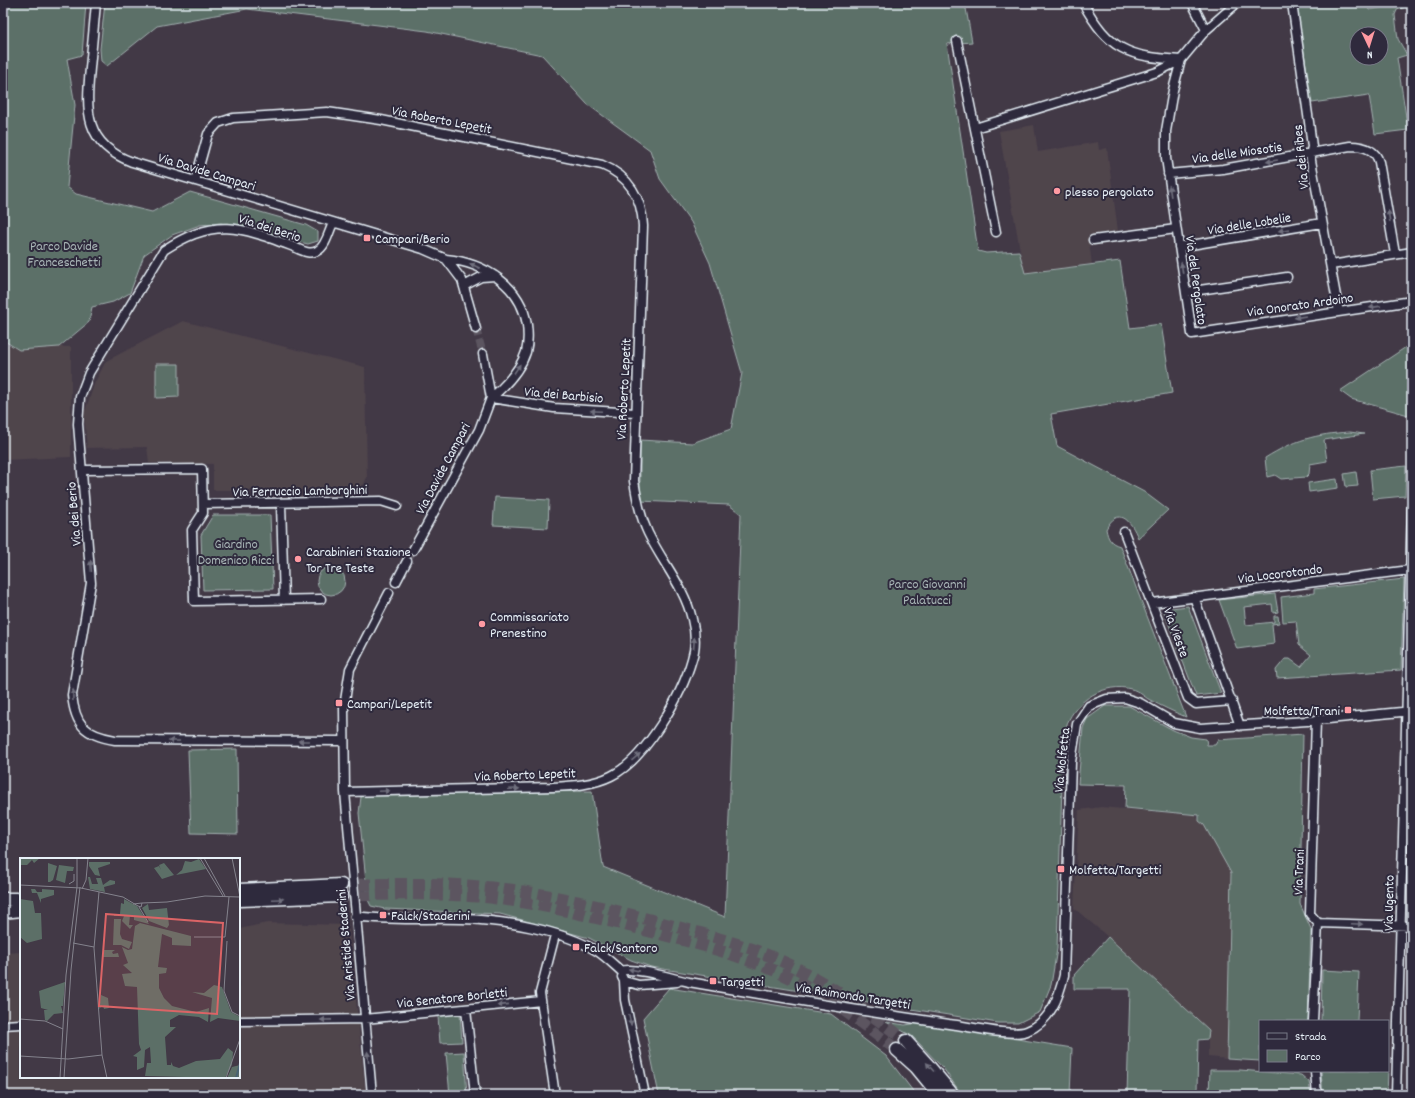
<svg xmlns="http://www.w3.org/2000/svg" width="1415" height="1098" font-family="Dekko,sans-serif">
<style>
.built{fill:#4f444c}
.green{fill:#5c6f67;stroke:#a2b0b0;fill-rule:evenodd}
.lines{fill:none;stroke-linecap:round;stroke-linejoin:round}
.street-tunnel{stroke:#5b5561;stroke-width:8;stroke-dasharray:8 4;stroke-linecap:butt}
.secondary-tunnel{stroke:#5b5561;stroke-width:12;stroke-dasharray:12 6;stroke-linecap:butt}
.street-casing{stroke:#e8f1f8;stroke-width:11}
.secondary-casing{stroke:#e8f1f8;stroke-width:15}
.street{stroke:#2f2a3d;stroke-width:8}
.secondary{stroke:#2f2a3d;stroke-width:12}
.oneway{fill:#70707e}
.poi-dot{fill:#ff9aa2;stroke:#2f2a3d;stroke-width:1.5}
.labels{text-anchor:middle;stroke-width:4;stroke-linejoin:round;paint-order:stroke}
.street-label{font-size:14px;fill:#e8f1f8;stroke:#2f2a3d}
.poi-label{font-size:14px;fill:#e8f1f8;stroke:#2f2a3d;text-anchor:start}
.park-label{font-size:14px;fill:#a9b6b7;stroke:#2f2a3d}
.inset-river{fill:none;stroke:#496273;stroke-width:2}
.inset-road{fill:none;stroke:#84838d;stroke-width:1}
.view{fill:#db6466;fill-opacity:0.15;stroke:#db6466;stroke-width:2}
.inset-edge{fill:none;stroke:#e8f1f8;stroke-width:2}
</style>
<rect width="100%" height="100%" fill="#423946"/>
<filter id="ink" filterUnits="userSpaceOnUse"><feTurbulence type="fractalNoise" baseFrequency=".025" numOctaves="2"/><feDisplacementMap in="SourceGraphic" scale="8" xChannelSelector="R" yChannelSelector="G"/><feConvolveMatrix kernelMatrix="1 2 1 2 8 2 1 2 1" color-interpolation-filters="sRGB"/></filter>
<g filter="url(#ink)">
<path class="built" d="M1034,125L1038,152L1098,142L1099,150L1107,148L1118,231L1088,235L1092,264L1024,273L999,131Z
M183,321L365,367L367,477L364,484L358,489L350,490H213V464L149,463L147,447L87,448L84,414L95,382L106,361Z
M3,345L71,347V457L3,460Z
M1101,807L1196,815L1199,821L1204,824L1231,873L1227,1059L1208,1057V1030L1108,937L1074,908L1079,810Z
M267,923L348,925L366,1095H3V953L21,952V1077H239V929Z"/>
<path class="green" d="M3,3H86L82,55L67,59L75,105L67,187L76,194L152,212L190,192L306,225L318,232V241L308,244L221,223L200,225L172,235L144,255L130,293L113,302L92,307L89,322L59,347L19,350L3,340Z
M105,3H965L972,42L947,44L978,251L986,253L1019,251L1025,273L1120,261L1130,328L1161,324L1172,393L1051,414L1057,446L1144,492L1168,510L1138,538C1131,520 1118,506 1106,529C1108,539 1110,543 1120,546L1186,717C1174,712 1161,706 1150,700C1144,697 1138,690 1131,689C1105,682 1076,700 1067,724C1064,732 1064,743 1063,752L1057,949L1051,985L1040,1012L1018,1023H998L651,967L631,960L589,938L500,914L385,909L371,906L368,900L359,813L361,797L364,795L592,791L603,867L725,917L741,514L729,505L640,501V440L692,443L731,429L742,373L710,263L691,222L660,179L650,150L587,104L542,55L427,31L247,9L157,26L107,66L101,61L100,49Z
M1296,3H1367L1369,10L1394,5V3H1412V5L1397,10L1395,15L1398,39L1407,55L1397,58L1408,130L1375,134L1369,95L1312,103ZM1357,34H1381V58H1357Z
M1412,343V416L1351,399L1340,391Z
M156,364H179V397L156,398Z
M1350,432L1364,434L1324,440L1327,461L1310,464L1309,474L1306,477L1281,479L1275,475L1267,477L1265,458C1294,440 1316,434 1350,432Z
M1406,466L1405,496L1373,499L1370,470Z
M1356,472L1358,486L1346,487L1344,474Z
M1337,479L1338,488L1309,492L1308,483Z
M495,497L549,500L548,528L493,525Z
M213,515H270L273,589L203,590L201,535Z
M317 581a14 14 0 1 1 28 0a14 14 0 1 1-28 0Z
M1404,579L1401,670L1277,678L1276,670L1285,659H1290L1301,667L1311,655L1299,645L1296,621L1283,622L1281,597L1314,593V589Z
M1275,594L1278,612L1273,613L1272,604L1244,607L1246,625L1274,622V616H1278L1279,623L1272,624L1274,644L1237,649L1219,600Z
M1188,606L1221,693L1196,696L1163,609Z
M1105,706H1129L1173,730L1191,737L1206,739L1207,745H1215L1218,740L1303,734L1300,904L1311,929L1308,1021H1260V1061L1227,1059L1231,873L1204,825L1199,821V815L1125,808L1126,785L1078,784L1083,728L1087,719Z
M237,749L238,834L191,833L188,750Z
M1108,937L1209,1030L1208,1039L1198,1040L1197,1092L1201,1095H1127L1130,989H1074V975Z
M1322,970L1359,972L1357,1021H1321Z
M669,988L831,1014L886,1056L916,1095H659L643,1018Z
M460,1013L462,1042L440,1043L438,1016Z
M886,1022L905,1025L919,1023L1072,1048L1070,1095H962L943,1068L912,1036Z
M464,1052L467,1095H450L446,1053Z
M1210,1070H1240L1301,1075L1309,1082L1311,1095H1209Z
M1321,1071H1388L1387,1095H1323Z"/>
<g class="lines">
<path class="street-tunnel" d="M476,329L483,354
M407,561L413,550"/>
<path class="secondary-tunnel" d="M341,885C395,884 450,882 504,889C559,895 613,910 666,924C708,935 751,946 790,965C831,985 869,1012 906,1041
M341,896C395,894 448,892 501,899C552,906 602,919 652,932C701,944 750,958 795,980C832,999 864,1025 897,1050"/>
<defs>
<path id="street" d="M96,3C94,25 92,46 90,68C86,111 84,144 132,162L423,249L446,259L462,280L476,329
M1083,3C1109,50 1128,57 1181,60
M1192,3L1206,30
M1237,3L1206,30L1181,60L1173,90L1166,131V158L1192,334L1412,301
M1292,3L1309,122L1312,147L1310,155L1338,307
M957,41L996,232
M975,128L1157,72L1181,60
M1168,174L1223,169L1350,146C1362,146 1375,148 1379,162L1395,254
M195,181L208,134L218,123L233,118L327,112L381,120L602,165C629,176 642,198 643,226L634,481C637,499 640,516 648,533C662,562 685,588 692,619C695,631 696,647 692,659C682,695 646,759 611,776C593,785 572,786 552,787L345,792
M333,223C329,231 326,247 317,251C309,255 301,250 294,247C241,227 215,216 164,250L89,373L80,397L78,424L91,583L72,695C75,725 85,735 115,740L343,741
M1093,240L1176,229
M1179,247L1322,223
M446,259C484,263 521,285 527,325C528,333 528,344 526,352C520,371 505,386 491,398
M1331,265L1412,252
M464,286L481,277L495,276
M1186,292L1287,277
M491,398L554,408L635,413
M82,470L202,469L203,513L192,530L194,601L321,599
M203,504L381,501L397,506
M281,504L284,600
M1124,532L1188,698L1196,704L1232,701
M413,550L479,430L491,398L483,354
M396,582L407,561
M1194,597L1240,726
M1152,603L1410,570
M355,916C390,921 426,918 462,919C503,920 561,930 597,951C606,957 613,964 621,971
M1318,923L1412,926
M555,935L540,993L555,1095
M621,971C633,966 674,979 689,982C775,997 862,1011 949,1024C968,1026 1011,1037 1027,1031C1050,1022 1059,997 1064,975L1071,762L1077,724L1089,706L1107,699L1125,698L1140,703L1174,723L1200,728L1307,721L1412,711
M622,977L624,981L639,985L677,982
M624,981L625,1000L645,1095
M466,1009L475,1095
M239,1021L365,1019L541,1001
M1313,1021L1318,923L1310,914L1316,720
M3,1025L21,1024
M1315,1071L1317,1095
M372,1095L345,792L344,707L350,669L389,593
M1396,1095L1412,506"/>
<path id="secondary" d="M239,890L341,885
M3,899H21
M239,900L341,896
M3,912L21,910
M906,1041L928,1065L953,1095
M897,1050L916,1067L939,1095"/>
</defs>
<use href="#street" class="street-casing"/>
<use href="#secondary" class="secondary-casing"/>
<use href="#street" class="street"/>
<use href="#secondary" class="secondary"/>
</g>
<defs><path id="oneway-solid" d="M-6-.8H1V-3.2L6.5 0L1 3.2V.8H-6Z"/></defs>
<g class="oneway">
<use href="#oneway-solid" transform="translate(1272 161) rotate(171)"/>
<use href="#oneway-solid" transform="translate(1170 191) rotate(-99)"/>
<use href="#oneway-solid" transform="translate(1389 216) rotate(-99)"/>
<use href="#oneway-solid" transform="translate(1284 230) rotate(171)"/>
<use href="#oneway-solid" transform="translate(475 266) rotate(-156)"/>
<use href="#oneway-solid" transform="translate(1182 268) rotate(-98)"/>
<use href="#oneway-solid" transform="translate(1375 307) rotate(172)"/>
<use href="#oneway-solid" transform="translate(1300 317) rotate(171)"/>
<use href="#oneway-solid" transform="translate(517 369) rotate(-56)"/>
<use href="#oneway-solid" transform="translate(596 411) rotate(-177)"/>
<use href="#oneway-solid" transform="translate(91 566) rotate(-94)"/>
<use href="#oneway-solid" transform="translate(694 643) rotate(-86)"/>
<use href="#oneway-solid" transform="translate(73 695) rotate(-89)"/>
<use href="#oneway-solid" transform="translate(174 741) rotate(-180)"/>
<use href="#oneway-solid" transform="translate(304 741) rotate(-180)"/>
<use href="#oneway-solid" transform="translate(636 757) rotate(-41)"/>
<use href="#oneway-solid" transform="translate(514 789) rotate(-2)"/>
<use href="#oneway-solid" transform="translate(384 791) rotate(-2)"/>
<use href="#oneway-solid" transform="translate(278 899) rotate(-2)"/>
<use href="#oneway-solid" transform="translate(1357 924) rotate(2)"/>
<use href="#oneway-solid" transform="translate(634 970) rotate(-169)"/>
<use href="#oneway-solid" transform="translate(503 1005) rotate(174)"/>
<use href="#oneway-solid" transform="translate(326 1020) rotate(179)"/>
<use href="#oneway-solid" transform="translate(630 1020) rotate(78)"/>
<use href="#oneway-solid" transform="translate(368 1057) rotate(-96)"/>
<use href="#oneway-solid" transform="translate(930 1067) rotate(-131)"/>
</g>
</g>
<g class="poi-dot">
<circle cx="1057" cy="191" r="4"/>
<rect x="363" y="234" width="8" height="8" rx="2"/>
<circle cx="298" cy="559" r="4"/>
<circle cx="482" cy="624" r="4"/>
<rect x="335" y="699" width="8" height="8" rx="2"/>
<rect x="1344" y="706" width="8" height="8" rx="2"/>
<rect x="1057" y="865" width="8" height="8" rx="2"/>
<rect x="379" y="911" width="8" height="8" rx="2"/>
<rect x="572" y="943" width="8" height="8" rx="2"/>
<rect x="709" y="977" width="8" height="8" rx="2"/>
</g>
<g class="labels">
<g class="street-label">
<text transform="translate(442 119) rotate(11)" y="5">Via Roberto Lepetit</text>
<text transform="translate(1237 152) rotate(-8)" y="5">Via delle Miosotis</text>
<text transform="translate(1300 157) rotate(-96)" y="5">Via dei Ribes</text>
<text transform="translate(207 171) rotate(17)" y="5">Via Davide Campari</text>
<text transform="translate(1249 223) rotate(-9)" y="5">Via delle Lobelie</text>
<text transform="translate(270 227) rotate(18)" y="5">Via dei Berio</text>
<text transform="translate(1197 280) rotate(82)" y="5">Via del Pergolato</text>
<text transform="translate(1300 304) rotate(-8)" y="5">Via Onorato Ardoino</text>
<text transform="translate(623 389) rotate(-87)" y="5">Via Roberto Lepetit</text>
<text transform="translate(564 394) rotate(5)" y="5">Via dei Barbisio</text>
<text transform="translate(442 468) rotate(-62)" y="5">Via Davide Campari</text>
<text transform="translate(300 490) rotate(-1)" y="5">Via Ferruccio Lamborghini</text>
<text transform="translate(73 514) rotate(-95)" y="5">Via dei Berio</text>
<text transform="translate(1280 573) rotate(-7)" y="5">Via Locorotondo</text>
<text transform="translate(1177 632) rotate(70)" y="5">Via Vieste</text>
<text transform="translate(1061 760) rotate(-84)" y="5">Via Molfetta</text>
<text transform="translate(525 774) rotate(-2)" y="5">Via Roberto Lepetit</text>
<text transform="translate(1298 872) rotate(-88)" y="5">Via Trani</text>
<text transform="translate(1388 903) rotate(-89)" y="5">Via Ugento</text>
<text transform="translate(345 945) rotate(-95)" y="5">Via Aristide Staderini</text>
<text transform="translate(853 995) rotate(9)" y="5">Via Raimondo Targetti</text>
<text transform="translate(452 997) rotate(-6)" y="5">Via Senatore Borletti</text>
</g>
<g class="poi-label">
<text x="1065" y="196">plesso pergolato</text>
<text x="375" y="243">Campari/Berio</text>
<text x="306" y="556">Carabinieri Stazione<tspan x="306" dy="16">Tor Tre Teste</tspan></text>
<text x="490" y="621">Commissariato<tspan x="490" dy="16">Prenestino</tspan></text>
<text x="347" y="708">Campari/Lepetit</text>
<text x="1340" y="715" text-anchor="end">Molfetta/Trani</text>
<text x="1069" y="874">Molfetta/Targetti</text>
<text x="391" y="920">Falck/Staderini</text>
<text x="584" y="952">Falck/Santoro</text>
<text x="721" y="986">Targetti</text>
</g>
<g class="park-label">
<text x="64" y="250">Parco Davide<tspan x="64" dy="16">Franceschetti</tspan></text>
<text x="236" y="548">Giardino<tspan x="236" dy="16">Domenico Ricci</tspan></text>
<text x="927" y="588">Parco Giovanni<tspan x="927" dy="16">Palatucci</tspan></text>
</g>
</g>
<g transform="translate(20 858)">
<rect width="220" height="220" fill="#423946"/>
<path d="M0,0H20L14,5L12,2L7,7H0ZM179,1L186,11L156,17L162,12L165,3L171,4ZM69,4H90V6L78,10L80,18L75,17L69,8ZM28,5L37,8L33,22L30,24H28ZM144,5L154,17L142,21L134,10L139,8L141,12L139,7ZM39,7L54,9L53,13H47L45,25L36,22ZM68,19H70L72,26H78L76,20H81L83,27L90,22L95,23V26L84,29L85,34L70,31ZM15,31L17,34H22V31L34,32V37L21,41V45L17,35H12L11,31ZM0,41L13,43L15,55H21L22,81L7,85L0,79ZM104,41L117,48L129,66L114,62V58L110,57L109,67H113L110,71L102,63L104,58H94V56H100L101,45L104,46ZM128,46L129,52L147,50L149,67L147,70L129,63L122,50ZM94,61H101L100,76L102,81L112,84L109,91L101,87H93ZM120,65L171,78V88L152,87V80L142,76L138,109L147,110L146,115L139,116V130L144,140L152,148L176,154L189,150L188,164L179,159L159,157L150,162V169H156L145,179L147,207H151V204L153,208L159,210L176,203L200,201L208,190L213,194L212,207L205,220L125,218L127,205H131L130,189L125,192L124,209L117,212V199L113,198L121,192L119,186L117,129L105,128L102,116L112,115L103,107L108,105L102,89L108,92L112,91L115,68ZM84,92H95L92,94L93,96L98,95L99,99H83ZM45,124L43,148H41L43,155L34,156L27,163L25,162L24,152H28L21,150L19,133ZM194,127L202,129L211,154L220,159V163L198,160L190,164L192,140L172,134L184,135ZM81,137L88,140L89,150L84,151L83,147L79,151ZM220,207V220H207L212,209Z" fill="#5c6f67"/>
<path class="inset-river" d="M216,220L220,205"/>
<path class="inset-road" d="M58,0H71M180,0L203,38M184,0L205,38M212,0L220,39M49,26L54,23V16M0,27L61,30L103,39L118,48M62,31L66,22L68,0M79,34L74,90L82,197L87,220M122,45L147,44L185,38L220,39M113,46L122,45L121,49L118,48M119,49L128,64M174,79H205M205,79L209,39M207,83L204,133L212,154L220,158M53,85L74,89M0,161L25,163L43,171M0,198L48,201L82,197M40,220L46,117L57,29V0M44,220L51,112L60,29M206,220L220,181"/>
<path class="view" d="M86,56L203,65L197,156L79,148Z"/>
<rect width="220" height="220" class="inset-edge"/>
</g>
<rect width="1415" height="1098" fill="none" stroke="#2f2a3d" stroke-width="16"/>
<rect x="8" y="8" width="1399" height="1082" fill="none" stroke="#e8f1f8" stroke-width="1.5" filter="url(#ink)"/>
<rect x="1259" y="1020" width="130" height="52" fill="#2f2a3d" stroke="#797a88"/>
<rect x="1267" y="1033" width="20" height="6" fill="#2f2a3d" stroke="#797a88"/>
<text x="1295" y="1040" font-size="12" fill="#e8f1f8">Strada</text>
<rect x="1267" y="1050" width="20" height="12" fill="#5c6f67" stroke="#797a88"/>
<text x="1295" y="1060" font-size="12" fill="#e8f1f8">Parco</text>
<g transform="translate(1369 46) rotate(176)"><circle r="19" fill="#2f2a3d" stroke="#797a88"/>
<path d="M0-3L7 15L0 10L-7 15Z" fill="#ff9aa2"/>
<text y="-6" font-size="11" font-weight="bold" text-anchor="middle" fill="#e8f1f8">N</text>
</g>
</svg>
